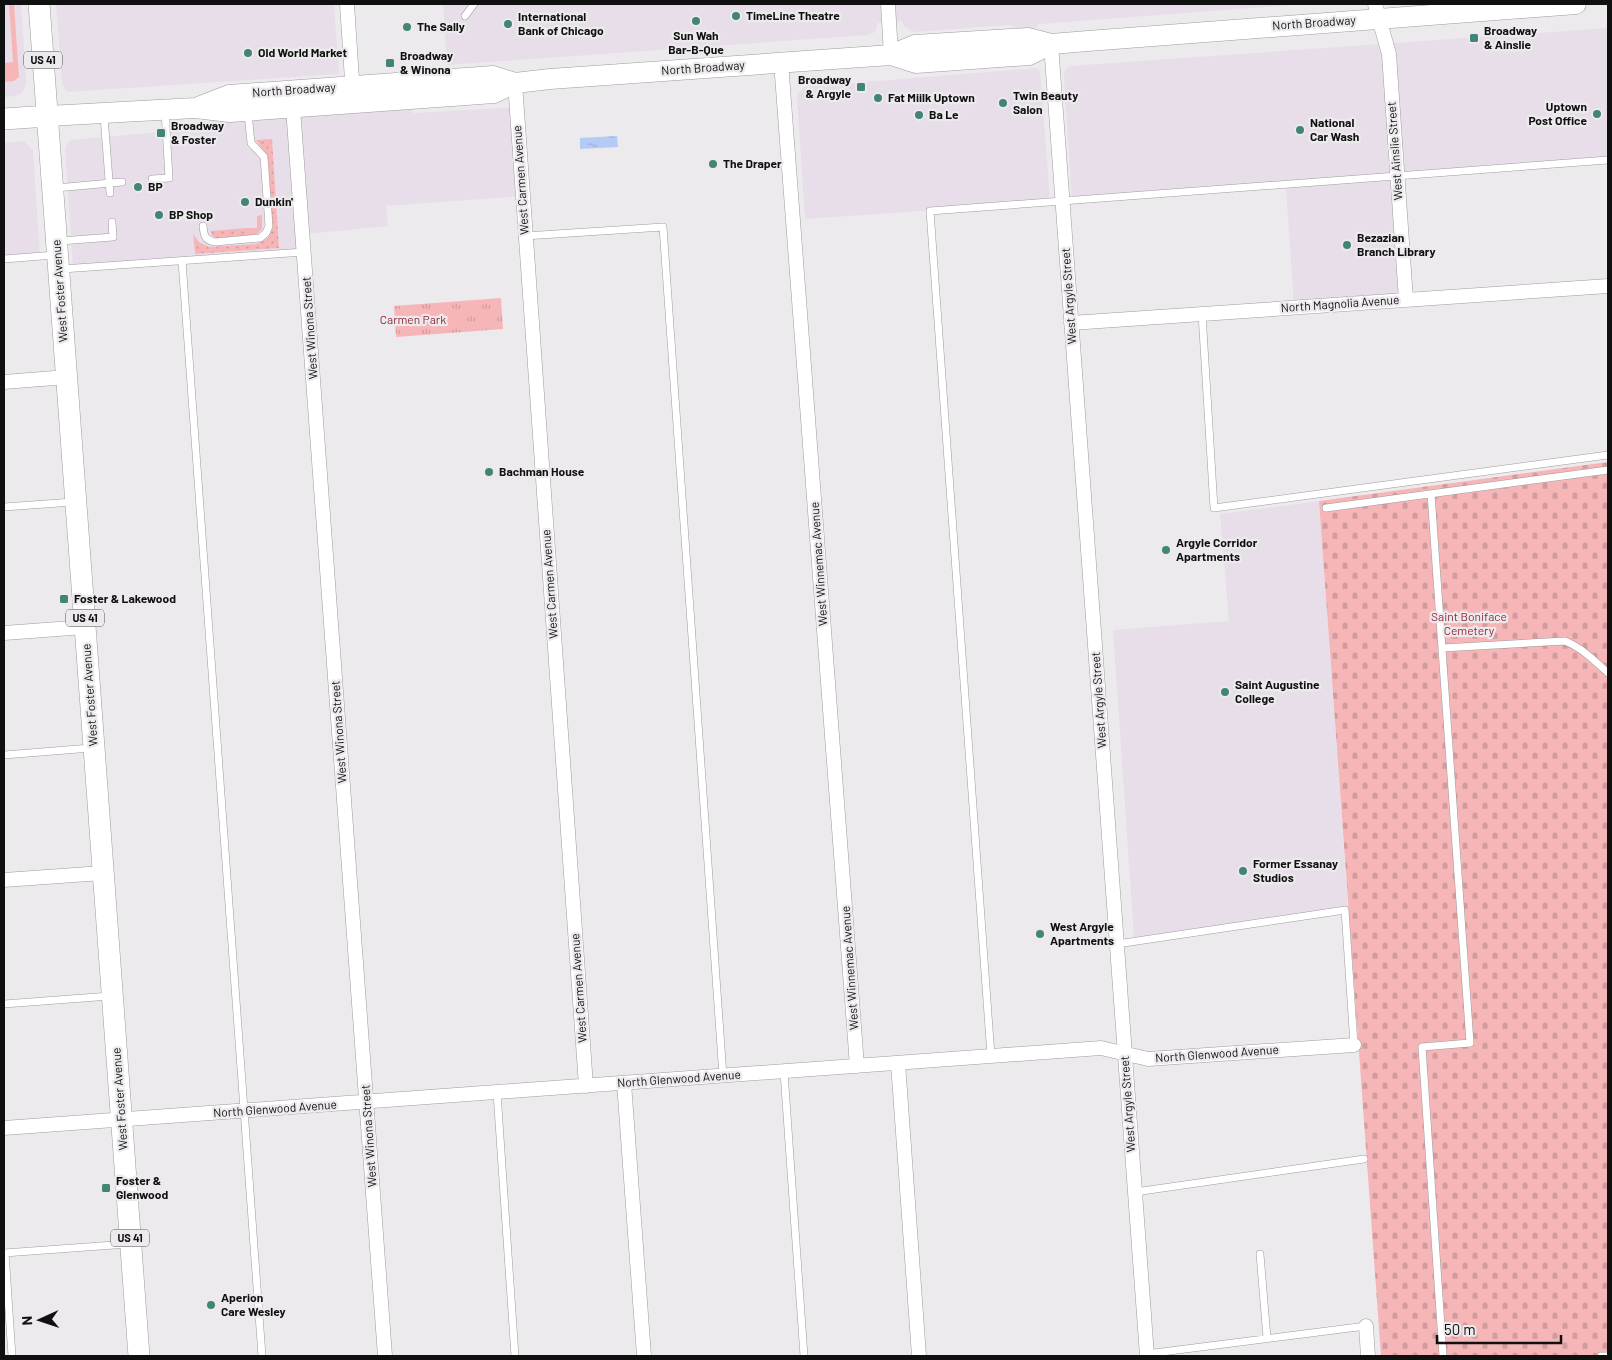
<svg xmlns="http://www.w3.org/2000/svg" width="1612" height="1360" font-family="Barlow,sans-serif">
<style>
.built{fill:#e7dee9}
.grass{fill:url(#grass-dots)}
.cemetery{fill:url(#cemetery-stones)}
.park{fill:url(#park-tufts)}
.garden{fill:#f6b6b8}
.water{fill:url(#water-ripples)}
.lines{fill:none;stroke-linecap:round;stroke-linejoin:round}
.lane-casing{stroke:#9e9b9e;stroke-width:8}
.street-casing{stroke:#9e9b9e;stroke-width:15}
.secondary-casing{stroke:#9e9b9e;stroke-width:21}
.primary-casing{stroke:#9e9b9e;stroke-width:22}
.lane{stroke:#fff;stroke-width:7}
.street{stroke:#fff;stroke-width:14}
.secondary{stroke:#fff;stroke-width:20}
.primary{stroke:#fff;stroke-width:21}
.poi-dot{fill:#428576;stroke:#edeaee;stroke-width:2}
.labels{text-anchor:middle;stroke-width:4.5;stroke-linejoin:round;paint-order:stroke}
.shield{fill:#edeaee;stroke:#535153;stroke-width:1}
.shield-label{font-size:11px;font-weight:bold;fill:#111011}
.poi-label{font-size:12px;font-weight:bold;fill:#111011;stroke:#edeaee;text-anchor:start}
.street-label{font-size:12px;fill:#111011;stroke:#edeaee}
.park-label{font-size:12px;fill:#912837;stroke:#edeaee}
</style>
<defs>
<pattern id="grass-dots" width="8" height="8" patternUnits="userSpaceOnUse" patternTransform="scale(1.25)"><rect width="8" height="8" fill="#f6b6b8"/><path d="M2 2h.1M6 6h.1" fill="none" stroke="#d29b9d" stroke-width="1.8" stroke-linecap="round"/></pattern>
<pattern id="cemetery-stones" width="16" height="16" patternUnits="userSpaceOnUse" patternTransform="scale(1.25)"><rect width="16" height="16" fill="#f6b6b8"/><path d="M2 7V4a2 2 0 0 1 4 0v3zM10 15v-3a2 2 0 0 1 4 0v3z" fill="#d29b9d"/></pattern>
<pattern id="park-tufts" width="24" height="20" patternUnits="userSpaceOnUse" patternTransform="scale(1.25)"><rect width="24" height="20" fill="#f6b6b8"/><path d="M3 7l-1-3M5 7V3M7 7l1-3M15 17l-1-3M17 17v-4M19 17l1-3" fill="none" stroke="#d29b9d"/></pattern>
<pattern id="water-ripples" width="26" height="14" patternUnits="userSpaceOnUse" patternTransform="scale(1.25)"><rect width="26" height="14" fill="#b4cbf6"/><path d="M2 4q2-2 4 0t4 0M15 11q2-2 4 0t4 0" fill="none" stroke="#9aadd2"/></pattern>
</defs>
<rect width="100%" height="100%" fill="#edeaee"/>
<path class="built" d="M4,4H21L26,78V84L22,93L16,96L4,97Z
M56,4H334L339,74L68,92L65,90L62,82Z
M443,4H1306L1039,24L1034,29L1018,30L1011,25L913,32L904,26L902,21L878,23L875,32L868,35L447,65Z
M1608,28V160L1396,178L1403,298L1294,305L1286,187L1072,200L1064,78V72L1069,66Z
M1037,68L1040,71L1041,80L1050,202L805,219L797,98L798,93L804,87Z
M410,107L413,113L518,107L523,196L386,206L388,226L306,234L307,250L73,268L65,148L67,144L71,140L203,128L216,119Z
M24,141L33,151L40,256L4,259V143Z
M1319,501L1348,910L1134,938L1113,630L1229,621L1220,514Z"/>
<path class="grass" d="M272,139L279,248L195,254L193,234L199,242L209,247L256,244L268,238L272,226L268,158L256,140Z
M247,228L253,235L215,238L212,236L211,231Z"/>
<path class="cemetery" d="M1608,462V1356H1381L1319,501Z"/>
<path class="park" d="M501,298L503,329L396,337L394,306Z"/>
<path class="garden" d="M9,4H14L19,77L14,81L4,82V63L13,62Z
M262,215V229L257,234L253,235L247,228H257V216Z"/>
<path class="water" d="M617,136L618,147L580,149V138Z"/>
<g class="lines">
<defs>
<path id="lane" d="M465,16L474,4
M104,116L110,193
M152,179L169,178L165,111
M56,188L122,182
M203,226C204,236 205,240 215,242L260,238L266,233L269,226L264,157L251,143L248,113
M525,236L663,227L723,1076
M60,241L113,237L112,222
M4,259L55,255
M182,261L262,1356
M62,269L304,252
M1202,314L1214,508L1608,455
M1431,494L1470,1043L1422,1047L1443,1356
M4,507L73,502
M1326,508L1608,470
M1442,648L1565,641C1582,648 1594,660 1608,673
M4,755L91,748
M1117,944L1345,910L1354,1045
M4,1004L110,996
M991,1056L930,211L1608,160
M784,1072L804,1356
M497,1093L515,1356
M1135,1192L1364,1159
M4,1253L128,1244
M5,1253L12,1356
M1260,1254L1267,1338
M1146,1354L1366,1326
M1601,1356H1608"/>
<path id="street" d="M347,4L353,95
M888,4L891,55
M1375,4L1389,54L1406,300
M1051,44L1147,1356
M781,62L857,1066
M515,83L586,1086
M293,108L385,1356
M1071,323L1608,286
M4,382L67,377
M4,633L85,627
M4,880L103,873
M898,1063L919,1356
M624,1083L644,1356
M4,1128L1101,1048L1148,1059L1354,1045
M1366,1326L1368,1356"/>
<path id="secondary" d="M891,55L916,63L1029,55L1051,44L1088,41L1576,4
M198,107L229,95L493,76L515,83
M48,116L195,108L230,112L494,93L515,83L550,79L891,55L915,45L1028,38L1051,44"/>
<path id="primary" d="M39,4L139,1356
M4,119L48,116"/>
</defs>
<use href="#lane" class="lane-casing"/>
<use href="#street" class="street-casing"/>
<use href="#secondary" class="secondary-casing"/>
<use href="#primary" class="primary-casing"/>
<use href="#lane" class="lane"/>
<use href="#street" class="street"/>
<use href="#secondary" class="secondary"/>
<use href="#primary" class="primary"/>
</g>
<g class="poi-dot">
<circle cx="736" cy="16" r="5"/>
<circle cx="696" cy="21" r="5"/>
<circle cx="508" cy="24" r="5"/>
<circle cx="407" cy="27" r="5"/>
<rect x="1469" y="33" width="10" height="10" rx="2.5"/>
<circle cx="248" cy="53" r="5"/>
<rect x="385" y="58" width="10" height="10" rx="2.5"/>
<rect x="856" y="82" width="10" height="10" rx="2.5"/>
<circle cx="878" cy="98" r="5"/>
<circle cx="1003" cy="103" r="5"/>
<circle cx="1597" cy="114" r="5"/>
<circle cx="919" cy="115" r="5"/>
<circle cx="1300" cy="130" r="5"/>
<rect x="156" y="128" width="10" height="10" rx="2.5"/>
<circle cx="713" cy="164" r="5"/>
<circle cx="138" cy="187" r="5"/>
<circle cx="245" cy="202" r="5"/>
<circle cx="159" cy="215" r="5"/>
<circle cx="1347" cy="245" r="5"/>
<circle cx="489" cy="472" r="5"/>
<circle cx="1166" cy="550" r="5"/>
<rect x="59" y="594" width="10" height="10" rx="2.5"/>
<circle cx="1225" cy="692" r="5"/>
<circle cx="1243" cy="871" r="5"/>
<circle cx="1040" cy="934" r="5"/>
<rect x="101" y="1183" width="10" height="10" rx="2.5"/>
<circle cx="211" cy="1305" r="5"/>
</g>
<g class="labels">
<g class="shield">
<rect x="24" y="51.5" width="38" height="17" rx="4"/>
<rect x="66" y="609.5" width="38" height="17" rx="4"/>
<rect x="111" y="1229.5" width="38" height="17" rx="4"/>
</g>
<g class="shield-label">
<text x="43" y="64">US 41</text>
<text x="85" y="622">US 41</text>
<text x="130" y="1242">US 41</text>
</g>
<g class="poi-label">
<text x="746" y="20">TimeLine Theatre</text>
<text x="518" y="21">International<tspan x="518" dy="14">Bank of Chicago</tspan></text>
<text x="417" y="31">The Sally</text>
<text x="1484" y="35">Broadway<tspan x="1484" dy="14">&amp; Ainslie</tspan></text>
<text x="696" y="40" text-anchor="middle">Sun Wah<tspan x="696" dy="14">Bar-B-Que</tspan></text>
<text x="258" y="57">Old World Market</text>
<text x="400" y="60">Broadway<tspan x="400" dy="14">&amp; Winona</tspan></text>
<text x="851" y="84" text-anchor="end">Broadway<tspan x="851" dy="14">&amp; Argyle</tspan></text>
<text x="1013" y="100">Twin Beauty<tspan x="1013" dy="14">Salon</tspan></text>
<text x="888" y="102">Fat Miilk Uptown</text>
<text x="1587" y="111" text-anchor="end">Uptown<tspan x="1587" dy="14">Post Office</tspan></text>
<text x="929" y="119">Ba Le</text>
<text x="1310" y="127">National<tspan x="1310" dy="14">Car Wash</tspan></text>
<text x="171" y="130">Broadway<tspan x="171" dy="14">&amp; Foster</tspan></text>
<text x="723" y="168">The Draper</text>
<text x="148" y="191">BP</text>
<text x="255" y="206">Dunkin'</text>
<text x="169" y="219">BP Shop</text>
<text x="1357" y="242">Bezazian<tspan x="1357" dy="14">Branch Library</tspan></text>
<text x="499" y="476">Bachman House</text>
<text x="1176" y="547">Argyle Corridor<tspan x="1176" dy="14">Apartments</tspan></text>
<text x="74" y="603">Foster &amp; Lakewood</text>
<text x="1235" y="689">Saint Augustine<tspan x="1235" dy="14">College</tspan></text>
<text x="1253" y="868">Former Essanay<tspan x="1253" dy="14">Studios</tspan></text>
<text x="1050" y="931">West Argyle<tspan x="1050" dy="14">Apartments</tspan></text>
<text x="116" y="1185">Foster &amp;<tspan x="116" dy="14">Glenwood</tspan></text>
<text x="221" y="1302">Aperion<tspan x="221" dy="14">Care Wesley</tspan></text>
</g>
<g class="street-label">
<text transform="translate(1314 23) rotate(-4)" y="4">North Broadway</text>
<text transform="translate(703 68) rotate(-4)" y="4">North Broadway</text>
<text transform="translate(294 90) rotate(-4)" y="4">North Broadway</text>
<text transform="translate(1395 151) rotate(-94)" y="4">West Ainslie Street</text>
<text transform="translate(521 180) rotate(-94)" y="4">West Carmen Avenue</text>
<text transform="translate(60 291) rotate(-94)" y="4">West Foster Avenue</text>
<text transform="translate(1069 296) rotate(-94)" y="4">West Argyle Street</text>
<text transform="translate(1340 304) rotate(-4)" y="4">North Magnolia Avenue</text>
<text transform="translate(310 328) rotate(-94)" y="4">West Winona Street</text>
<text transform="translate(819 564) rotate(-94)" y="4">West Winnemac Avenue</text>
<text transform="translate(550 584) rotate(-94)" y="4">West Carmen Avenue</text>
<text transform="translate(90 695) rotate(-94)" y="4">West Foster Avenue</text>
<text transform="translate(1099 700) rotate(-94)" y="4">West Argyle Street</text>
<text transform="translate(339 732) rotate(-94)" y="4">West Winona Street</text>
<text transform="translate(850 968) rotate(-94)" y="4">West Winnemac Avenue</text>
<text transform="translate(579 988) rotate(-94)" y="4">West Carmen Avenue</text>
<text transform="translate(1217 1054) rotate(-4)" y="4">North Glenwood Avenue</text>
<text transform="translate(679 1079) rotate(-4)" y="4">North Glenwood Avenue</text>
<text transform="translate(120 1099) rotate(-94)" y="4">West Foster Avenue</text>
<text transform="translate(1128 1104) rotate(-94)" y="4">West Argyle Street</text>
<text transform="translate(275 1109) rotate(-4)" y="4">North Glenwood Avenue</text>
<text transform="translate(369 1136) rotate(-94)" y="4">West Winona Street</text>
</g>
<g class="park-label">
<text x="413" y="324">Carmen Park</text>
<text x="1469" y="621">Saint Boniface<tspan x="1469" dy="14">Cemetery</tspan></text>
</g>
</g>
<rect width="1612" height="1360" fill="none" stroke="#111011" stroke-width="10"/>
<g transform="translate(40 1320) rotate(267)" stroke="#edeaee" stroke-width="4" paint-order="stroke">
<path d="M0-4L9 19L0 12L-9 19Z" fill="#111011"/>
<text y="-8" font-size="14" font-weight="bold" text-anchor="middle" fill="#111011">N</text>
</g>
<path d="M1437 1335v8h124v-8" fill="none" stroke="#111011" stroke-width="2.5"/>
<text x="1444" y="1335" font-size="15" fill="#111011" stroke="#edeaee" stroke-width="4" paint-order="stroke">50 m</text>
</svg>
